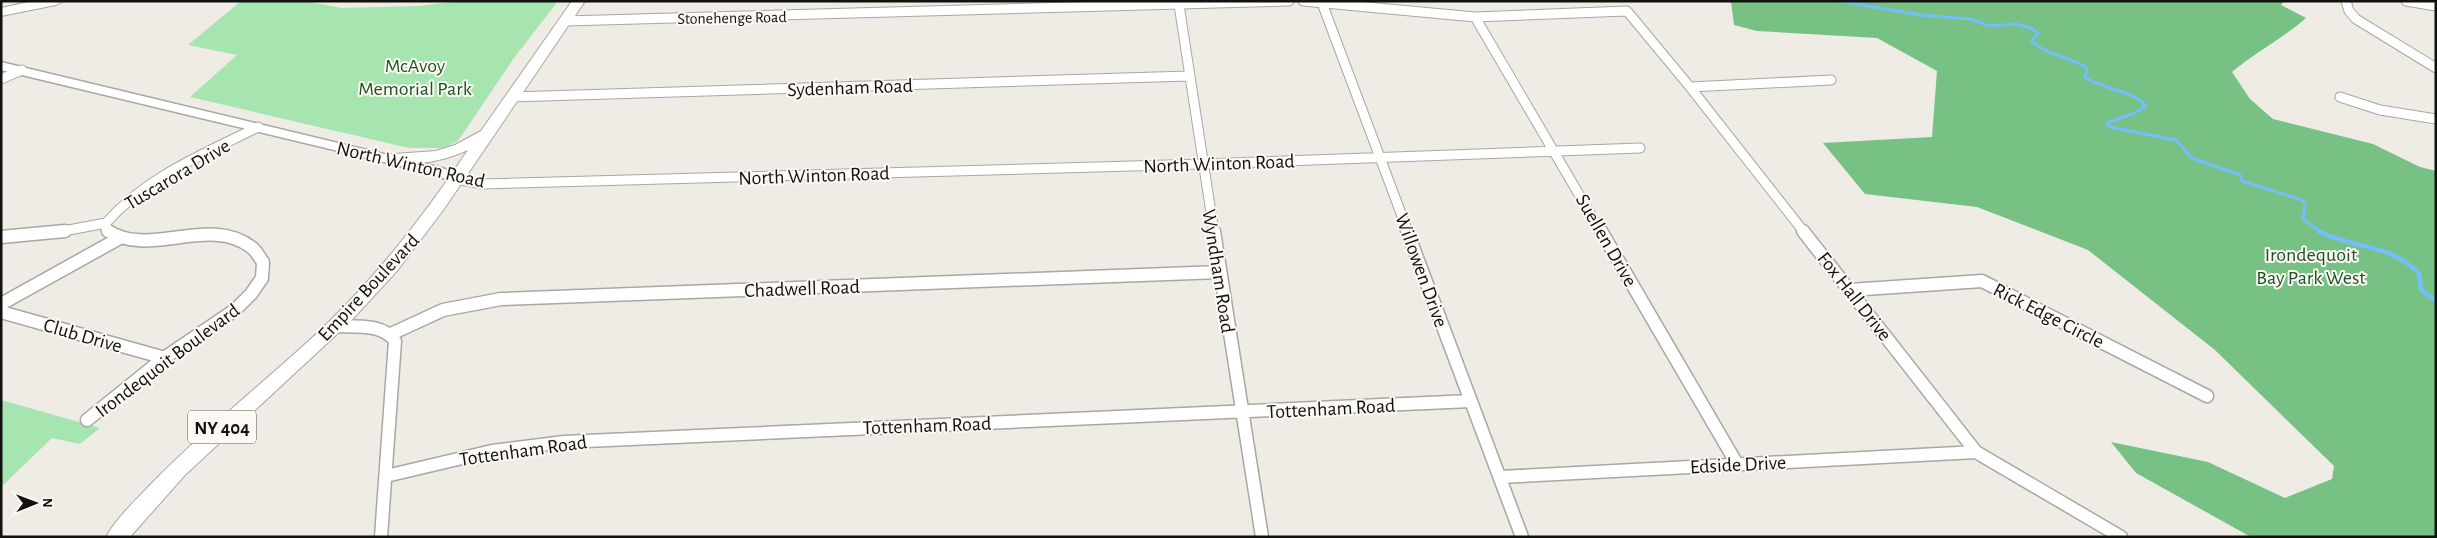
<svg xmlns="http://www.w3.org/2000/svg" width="2437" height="538" font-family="'Alegreya Sans',sans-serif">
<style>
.green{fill:#a6e5b0}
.forest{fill:#77c184}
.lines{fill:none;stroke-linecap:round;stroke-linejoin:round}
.stream-far1{stroke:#73befb;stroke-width:3}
.stream{stroke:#73befb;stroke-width:4.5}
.minor-far1-casing{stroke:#a9a7a0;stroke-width:11}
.minor-casing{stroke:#a9a7a0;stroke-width:15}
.secondary-casing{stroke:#a9a7a0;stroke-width:3}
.primary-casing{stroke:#a9a7a0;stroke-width:2}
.motorway-casing{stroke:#a9a7a0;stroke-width:2}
.minor-far1{stroke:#fff;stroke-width:9}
.minor{stroke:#fff;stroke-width:12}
.secondary{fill:#fff;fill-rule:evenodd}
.primary{fill:#fff;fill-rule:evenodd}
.motorway{fill:#fff;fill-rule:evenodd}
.labels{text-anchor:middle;stroke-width:4;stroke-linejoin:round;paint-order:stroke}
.far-street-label{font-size:16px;fill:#12110e;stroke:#fbf9f1}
.shield{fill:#fbf9f1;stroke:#585752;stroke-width:1}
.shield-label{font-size:19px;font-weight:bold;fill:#12110e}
.park-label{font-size:20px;fill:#1c5129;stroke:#fbf9f1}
.street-label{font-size:20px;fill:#12110e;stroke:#fbf9f1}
</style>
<rect width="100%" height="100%" fill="#eeece4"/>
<path class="green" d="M241,1H306L341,8L419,6L459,1H558L514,58L458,141L443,148H409L190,97L237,55L188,45Z
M1,400L100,428L80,444L52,438L1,487Z"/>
<path class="forest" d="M1731,1H2284L2281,5L2306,18C2282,39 2256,52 2232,72L2250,99L2273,119L2373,144L2420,167L2436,171V537H2251L2136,473L2111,442L2208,462L2285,498L2332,479L2334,466L2215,350L2088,250L1977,207L1865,194L1823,143L1932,137L1937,71L1877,38L1757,31L1734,25Z"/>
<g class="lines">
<path class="stream-far1" d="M1839,1L1920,15L1971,19L1989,26L2017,24L2033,29L2038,34L2031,41C2048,56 2069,56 2087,68L2085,77C2103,90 2131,89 2146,106L2132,114L2107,123L2110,127L2176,140L2192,158L2240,175L2242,181L2299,199L2305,203L2303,219L2321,232"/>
<path class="stream" d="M2318,231C2352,249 2392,243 2419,274L2421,290L2436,301"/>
<defs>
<path id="minor-far1" d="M1303,1L1475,17L1627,11L1690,87L1804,232
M2346,1L2349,11L2356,19L2436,68
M2406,1L2436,6
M1322,3L1408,232
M1179,5L1214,232
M1475,17L1601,232
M565,21L1289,1
M1,79L22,70
M1690,87L1831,80
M511,97L1189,76
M2340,97L2380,110L2436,119
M456,179L482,184L1203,164L1640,148
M58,232L106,223
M110,232L106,230V223C146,177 204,154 258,127"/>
<path id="minor" d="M1214,231L1262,537
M1407,231L1522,537
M1601,231L1737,464
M1803,231L1976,452L2121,537
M1,237L65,231
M1850,290L1982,281L2207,396
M1,304L118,239
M1,312L165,358
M335,326C354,327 383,323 395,341L381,537
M391,334L443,310L501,299L1220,272
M87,420L164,358L235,310L251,294L262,278L263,262C259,257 256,250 251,247C210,215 149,258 108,231
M386,476L492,451L564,442L1471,401
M1500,477L1976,452"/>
<path id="secondary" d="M1,62L442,168L461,176L463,179L456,183L432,174L384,162L1,70Z"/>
<path id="primary" d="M572,1H585L444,209L397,271L349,323L185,475L130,537H106C117,517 137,499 153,482C200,434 252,392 302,347C367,289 419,223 468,150C442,162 407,168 380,161L377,158L380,155L436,151L455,145L481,131Z"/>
<path id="motorway" d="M33,1H63L56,5L1,16V8Z"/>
</defs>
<use href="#minor-far1" class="minor-far1-casing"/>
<use href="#minor" class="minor-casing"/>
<use href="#secondary" class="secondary-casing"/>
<use href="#primary" class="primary-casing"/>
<use href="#motorway" class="motorway-casing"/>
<use href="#minor-far1" class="minor-far1"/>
<use href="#minor" class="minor"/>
<use href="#secondary" class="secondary"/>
<use href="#primary" class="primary"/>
<use href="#motorway" class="motorway"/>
</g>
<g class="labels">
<g class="far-street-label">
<text transform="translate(732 17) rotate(-1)" y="6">Stonehenge Road</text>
</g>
<rect class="shield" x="188" y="410.5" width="68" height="33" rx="4"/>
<g class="shield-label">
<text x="222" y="434">NY 404</text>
</g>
<g class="park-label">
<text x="415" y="72">McAvoy<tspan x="415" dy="23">Memorial Park</tspan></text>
<text x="2311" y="261">Irondequoit<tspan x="2311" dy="23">Bay Park West</tspan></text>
</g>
<g class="street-label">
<text transform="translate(850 87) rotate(-2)" y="7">Sydenham Road</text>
<text transform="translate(1219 163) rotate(-2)" y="7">North Winton Road</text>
<text transform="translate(411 164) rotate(13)" y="7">North Winton Road</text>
<text transform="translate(177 174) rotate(-31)" y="7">Tuscarora Drive</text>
<text transform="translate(814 175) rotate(-2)" y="7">North Winton Road</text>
<text transform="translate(1607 240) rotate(60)" y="7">Suellen Drive</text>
<text transform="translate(1422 270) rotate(70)" y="7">Willowen Drive</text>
<text transform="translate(1219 271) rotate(81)" y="7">Wyndham Road</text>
<text transform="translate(368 287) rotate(-47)" y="7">Empire Boulevard</text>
<text transform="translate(802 288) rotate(-2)" y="7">Chadwell Road</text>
<text transform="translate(1855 296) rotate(52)" y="7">Fox Hall Drive</text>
<text transform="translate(2049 315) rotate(27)" y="7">Rick Edge Circle</text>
<text transform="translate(83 335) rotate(16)" y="7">Club Drive</text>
<text transform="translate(167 360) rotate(-37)" y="7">Irondequoit Boulevard</text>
<text transform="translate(1331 408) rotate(-3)" y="7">Tottenham Road</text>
<text transform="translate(927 425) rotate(-2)" y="7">Tottenham Road</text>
<text transform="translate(523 450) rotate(-8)" y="7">Tottenham Road</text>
<text transform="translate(1738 464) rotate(-3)" y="7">Edside Drive</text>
</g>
</g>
<rect width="2437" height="538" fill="none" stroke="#12110e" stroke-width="5"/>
<g transform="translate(35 503) rotate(89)" stroke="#fbf9f1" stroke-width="4" paint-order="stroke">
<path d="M0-4L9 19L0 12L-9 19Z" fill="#12110e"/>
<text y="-8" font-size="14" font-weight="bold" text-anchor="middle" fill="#12110e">N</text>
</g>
</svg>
